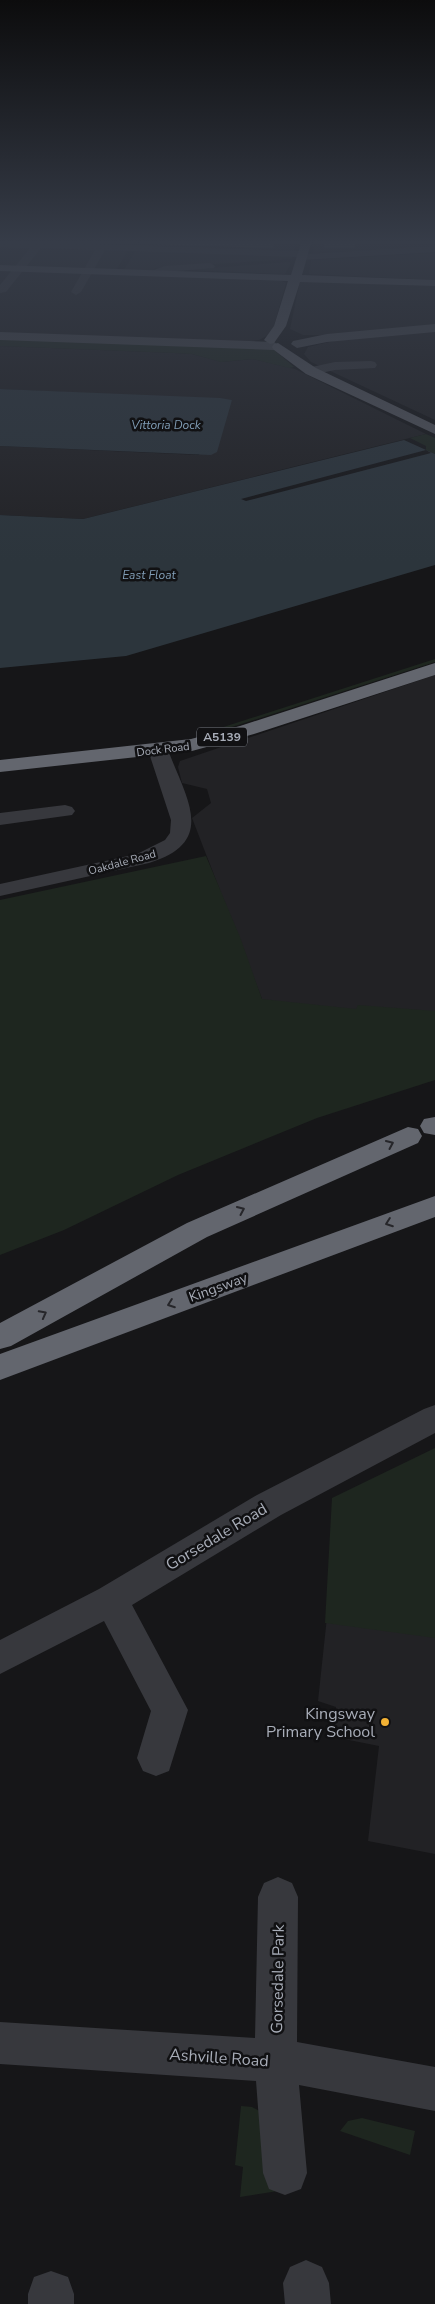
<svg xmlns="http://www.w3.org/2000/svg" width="435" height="2304" font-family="'Nunito Sans',sans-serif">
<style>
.built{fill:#222225}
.green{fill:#1e261f}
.water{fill:#2c353c}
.pier{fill:#161618}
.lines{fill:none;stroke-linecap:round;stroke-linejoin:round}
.street{fill:#37383d;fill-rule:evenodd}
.secondary{fill:#45474d;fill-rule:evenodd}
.primary{fill:#53555c;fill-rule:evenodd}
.highway{fill:#63666e;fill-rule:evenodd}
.wall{fill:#47494d}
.shaded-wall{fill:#2f3033}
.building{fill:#525359;stroke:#5f6168}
.oneway{stroke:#26262a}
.poi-dot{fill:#f2b134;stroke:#111113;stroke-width:2}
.labels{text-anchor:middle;stroke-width:5;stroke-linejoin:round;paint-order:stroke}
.far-street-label{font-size:11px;fill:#a8adb8;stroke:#111113}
.far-water-label{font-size:12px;font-style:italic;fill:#7f9bb3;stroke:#111113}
.shield{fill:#111113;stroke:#7b7e86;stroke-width:1}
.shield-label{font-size:12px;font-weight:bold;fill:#a8adb8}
.street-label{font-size:14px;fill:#a8adb8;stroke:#111113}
.near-street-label{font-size:16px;fill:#a8adb8;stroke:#111113}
.near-poi-label{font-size:16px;fill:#a8adb8;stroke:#111113;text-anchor:end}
</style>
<rect width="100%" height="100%" fill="#161618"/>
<path class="built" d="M0,240H134L130,247L0,243Z
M143,240H298L294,252L138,247Z
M316,240H435V248L313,253Z
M0,245L33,247L19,265L0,266Z
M40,246L98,248L86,268L25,267Z
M105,249L128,250L117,269H92Z
M136,250L293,255L292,259L155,268L153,271L124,270Z
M435,253V280L309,274L311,260Z
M288,262L291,263L285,274L187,270Z
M0,269L278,279L286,283L272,333L259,340L236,343L0,334Z
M300,281L435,286V325L327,335H303L290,329Z
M435,331V420L311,362L304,354L308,347L338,340Z
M0,346L175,353L192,354L222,362L253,359L295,369L426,434L83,519L0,515V446L199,455L232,400L0,389Z
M435,675V1080L262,999L192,818L211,803L207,789L182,783L178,767L180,761Z
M327,1617L435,1633V1854L368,1841L379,1746L334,1737L336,1707L318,1701Z"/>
<path class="green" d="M0,339L273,349L294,367L289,368L253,359L221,362L192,354L175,353L0,346Z
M426,434L435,438V454L426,450V446L410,438Z
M435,659V662L210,734L208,732Z
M206,856L240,937L262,999L356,1009L358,1005L435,1011V1080L317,1118L178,1175L64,1230L0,1255V900Z
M435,1448V1638L325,1623L332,1498Z
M241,2106L252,2107L265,2114L278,2191L240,2197L243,2167L235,2165Z
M362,2118L415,2131L410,2155L340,2131L348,2121Z"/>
<path class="water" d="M0,389L220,398L232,400L217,452L211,455L0,446Z
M404,440L435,454V565L126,656L0,668V515L83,519Z"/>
<path class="pier" d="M426,450L431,453L246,501L241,499Z"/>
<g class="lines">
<path class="street" d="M0,241L303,251L308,254L435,246V252L302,260L297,257L105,250L81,292L76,295L71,292L95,250L41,248L6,292L0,293V285L30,248L0,247Z
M210,263L215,266L214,268L165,272L150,276L145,273L165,266Z
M371,361L375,362L377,365L375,368L335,370L311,375L305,371L307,368L335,362Z
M158,744L165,746L168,750C186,798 218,842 149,863L0,896V884L137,854L165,840L170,833L171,820L148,750L151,746Z
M65,805L72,807L75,811L72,815L0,825V813Z
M435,1405V1433L281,1515L132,1605L188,1710L169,1771L156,1776L143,1771L137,1758L151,1711L104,1621L0,1674V1640L99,1589L257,1495L424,1409Z
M278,1877L292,1883L298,1897L297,2042L435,2067V2111L299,2085L307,2173L301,2189L285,2195L269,2189L263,2173L256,2081L0,2064V2022L255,2038L258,1897L264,1883Z
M306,2260L322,2267L329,2283L331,2304H285L283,2283L290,2267Z
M51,2271L68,2277L74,2294V2304H28V2294L34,2277Z"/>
<path class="secondary" d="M435,324V332L327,342L297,348L291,344L293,341L327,334Z
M0,332L274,342L280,346L274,350L0,340Z"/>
<path class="primary" d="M302,240H312L302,275L435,280V286L300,282L286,326L274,343L270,344L264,340L274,326L288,281L0,271V265L291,275Z
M278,343L316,368L435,425V434L306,374L274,350L272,347L274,344Z"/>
<path class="highway" d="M435,663V675L254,734L192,751L0,772V760L191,739L240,726Z
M435,1117V1135L424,1133L420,1126L424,1119Z
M408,1127L418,1129L422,1136L418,1143L207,1237L11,1346L0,1349V1323L187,1223Z
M435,1196V1217L0,1380V1354Z"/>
</g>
<path class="wall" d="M148,240H276L273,248L148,244Z
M324,240H357L354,248H324Z"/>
<path class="shaded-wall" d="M274,240H276L273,248Z"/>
<path class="building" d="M324,240H355V242H324Z"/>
<defs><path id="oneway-chevron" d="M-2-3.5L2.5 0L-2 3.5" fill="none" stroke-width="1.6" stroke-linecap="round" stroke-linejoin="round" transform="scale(1.25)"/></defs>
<g class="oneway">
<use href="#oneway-chevron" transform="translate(390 1144) rotate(-24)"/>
<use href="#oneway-chevron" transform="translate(241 1210) rotate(-24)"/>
<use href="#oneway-chevron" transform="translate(389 1223) rotate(160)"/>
<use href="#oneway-chevron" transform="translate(171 1304) rotate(160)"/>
<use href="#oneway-chevron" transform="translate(43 1314) rotate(-28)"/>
</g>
<linearGradient id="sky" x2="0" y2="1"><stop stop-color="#0c0c0d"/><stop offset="0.43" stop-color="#363c48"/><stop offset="1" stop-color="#363c48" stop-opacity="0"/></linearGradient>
<rect width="435" height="562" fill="url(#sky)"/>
<circle class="poi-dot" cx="385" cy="1722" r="5"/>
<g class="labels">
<g class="far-street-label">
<text transform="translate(163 749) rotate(-7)" y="4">Dock Road</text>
<text transform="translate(122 862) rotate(-15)" y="4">Oakdale Road</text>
</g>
<g class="far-water-label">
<text x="166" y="429">Vittoria Dock</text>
<text x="149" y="579">East Float</text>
</g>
<rect class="shield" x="197" y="727.5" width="50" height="19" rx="4"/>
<g class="shield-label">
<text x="222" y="741">A5139</text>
</g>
<g class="street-label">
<text transform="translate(218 1287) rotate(-20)" y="5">Kingsway</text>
</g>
<g class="near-street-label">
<text transform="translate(216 1536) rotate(-31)" y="6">Gorsedale Road</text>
<text transform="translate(277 1979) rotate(-89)" y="6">Gorsedale Park</text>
<text transform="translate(219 2057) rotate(4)" y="6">Ashville Road</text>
</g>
<g class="near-poi-label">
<text x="375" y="1719">Kingsway<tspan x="375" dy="18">Primary School</tspan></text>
</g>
</g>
</svg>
